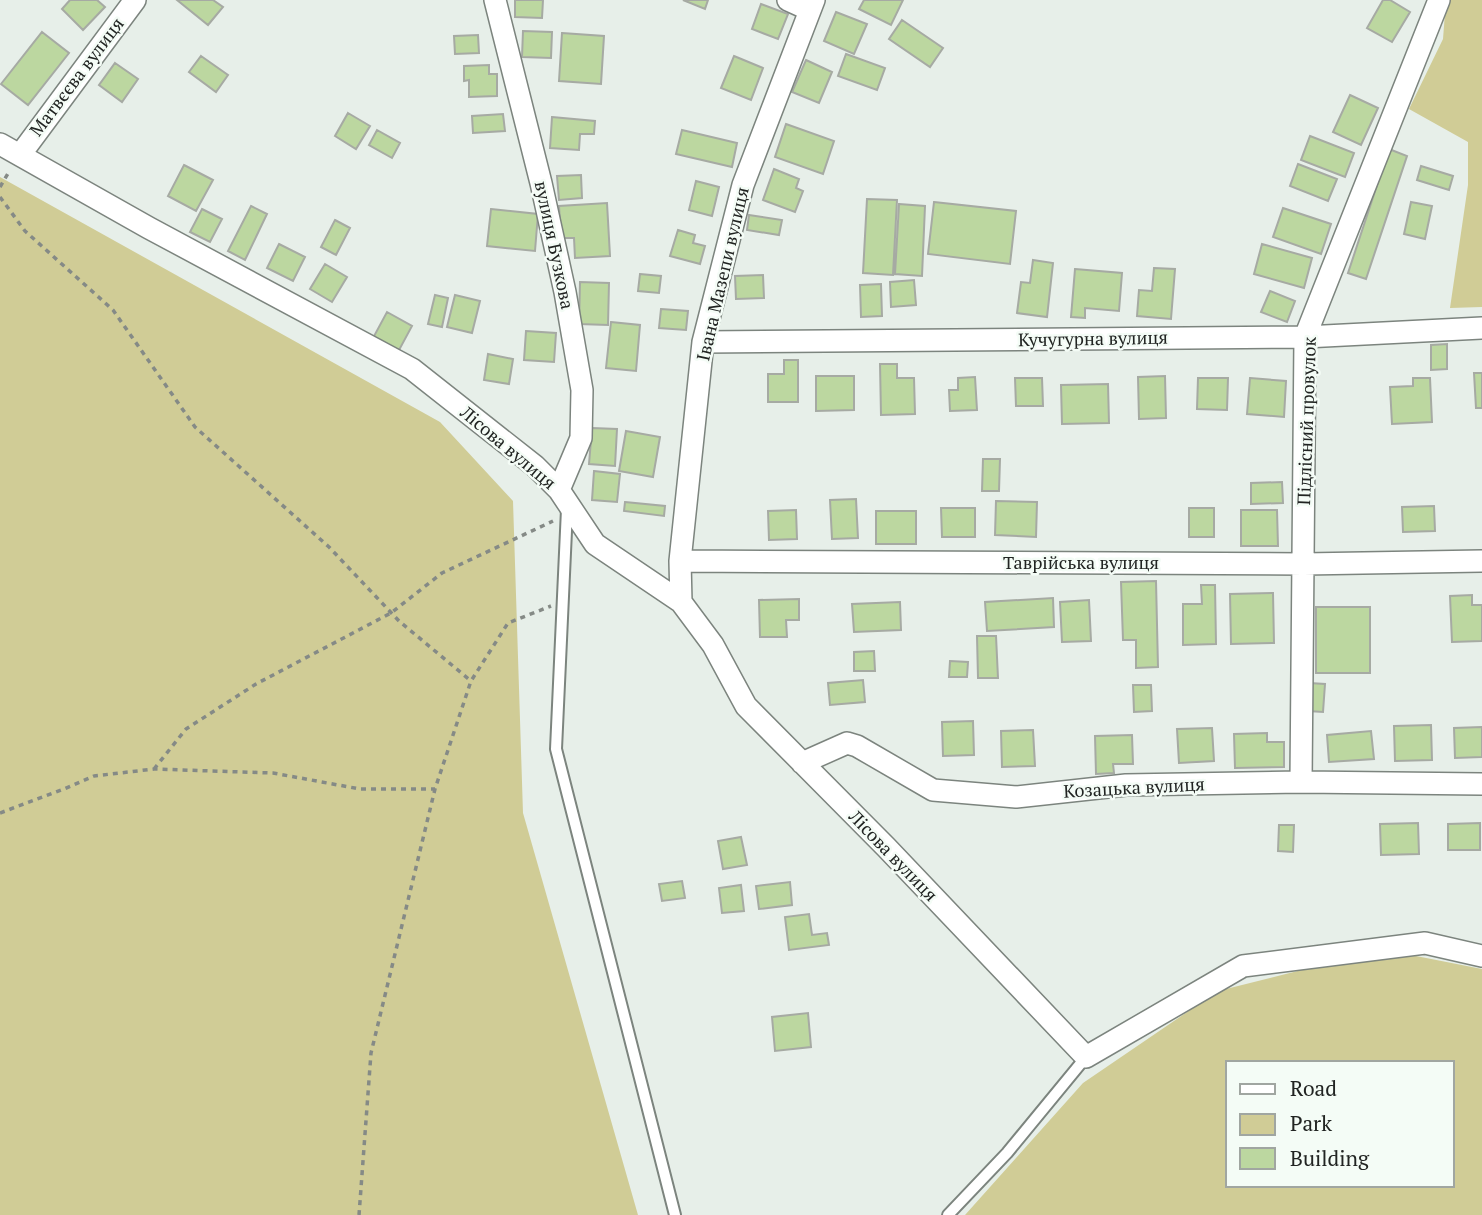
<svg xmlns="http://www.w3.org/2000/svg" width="1482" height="1215" font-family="'PT Serif',serif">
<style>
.green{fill:#d0cc96;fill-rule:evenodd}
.building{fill:#bcd7a0;stroke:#a6aaa3;stroke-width:2}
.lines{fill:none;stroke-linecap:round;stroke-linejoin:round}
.lane-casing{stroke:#7c847e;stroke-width:14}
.street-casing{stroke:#7c847e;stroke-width:24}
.path{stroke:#858a86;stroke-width:3.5;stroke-dasharray:5 5;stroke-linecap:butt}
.lane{stroke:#fff;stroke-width:10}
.street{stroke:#fff;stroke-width:21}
.labels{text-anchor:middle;stroke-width:5;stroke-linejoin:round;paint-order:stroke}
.street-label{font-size:18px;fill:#212422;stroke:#f4fcf6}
</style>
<rect width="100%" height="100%" fill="#e7efe9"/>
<path class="green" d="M1446,0H1482V307L1450,308L1468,185V142L1409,109L1443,39Z
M0,177L440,422L513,501L523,813L638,1215H0Z
M1416,956L1482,969V1215H965L1083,1083L1218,991L1341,960ZM1228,1063H1452V1185H1228Z"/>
<path class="building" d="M70,0H97L105,7L83,30L62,9Z
M177,0H213L223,7L208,25Z
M515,0H543L542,18L515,17Z
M683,0H708L705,9Z
M864,0H903L891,25L859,9Z
M1383,0H1390L1410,12L1392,42L1367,28Z
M761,4L788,14L778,39L752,29Z
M836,12L867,24L854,54L824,41Z
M902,20L943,48L930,67L889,39Z
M523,31L552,32L551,58L522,57Z
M42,32L69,53L28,105L1,84Z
M562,33L604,36L601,84L559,81Z
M478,35L479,53L455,54L454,36Z
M846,54L885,68L877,90L838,76Z
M201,56L228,75L216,92L189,72Z
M734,56L763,68L751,100L721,88Z
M806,60L832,72L819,103L792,92Z
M115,63L138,79L122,102L99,85Z
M489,65V74H497V96L469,97V80L464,81V66Z
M1350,95L1378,108L1361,145L1333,132Z
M348,113L370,126L356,149L335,136Z
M503,114L505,131L473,133L472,116Z
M552,117L595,121L594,134H580L579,150L550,148Z
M786,124L834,141L823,174L775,157Z
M377,130L400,143L392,158L369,145Z
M682,130L737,143L732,167L676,154Z
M1310,136L1354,153L1345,177L1301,160Z
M1389,149L1407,156L1366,279L1348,273Z
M1298,164L1337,179L1328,201L1290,186Z
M184,165L213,180L196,211L168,196Z
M1421,166L1453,176L1449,190L1417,180Z
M774,169L799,179L796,188L803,191L795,212L763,200Z
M581,175L582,198L559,200L557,176Z
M696,181L719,187L712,216L689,210Z
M867,199L897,200L893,275L863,273Z
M934,202L1016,211L1010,264L928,254Z
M1411,202L1432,206L1425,239L1404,234Z
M607,203L610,256L575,258L574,238H561L559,206Z
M899,204L925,206L922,276L895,274Z
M251,206L267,214L245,260L228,251Z
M1283,208L1331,224L1321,254L1273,237Z
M202,209L222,219L210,242L190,232Z
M491,209L538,214L535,251L487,246Z
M749,215L782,220L779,235L747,230Z
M335,220L350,228L336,255L321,247Z
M678,230L695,235L693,243L705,246L700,264L670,256Z
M279,244L305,257L293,281L267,268Z
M1262,244L1312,258L1304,288L1254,274Z
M1033,260L1053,263L1047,317L1017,313L1021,282L1030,283Z
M325,264L347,277L332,302L310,289Z
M1154,268L1175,269L1171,319L1137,316L1139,290L1152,291Z
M1075,269L1122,273L1119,311L1085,308V318L1071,317Z
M640,274L661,276L659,293L638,291Z
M763,275L764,298L736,299L735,276Z
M914,280L916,305L891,307L890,282Z
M580,282L609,283L608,325L579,324Z
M881,284L882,316L861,317L860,285Z
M1270,291L1295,301L1287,322L1261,312Z
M435,295L448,298L442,327L428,324Z
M455,295L480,301L472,333L447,327Z
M661,309L688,311L686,330L659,328Z
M387,312L412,326L398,352L373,338Z
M611,322L640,325L636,371L606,368Z
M526,331L556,333L554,362L524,360Z
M1447,344V369L1431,370V345Z
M488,354L513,359L509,384L484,380Z
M784,360H798V402H768V374H784Z
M880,364H897V378H914L915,414L881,415Z
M1474,373H1482V408H1476Z
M816,376H854V410L816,411Z
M1165,376L1166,418L1139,419L1138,377Z
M975,377L977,410L950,411L949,390H958V378Z
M1015,378H1042L1043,406H1016Z
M1198,378H1228L1227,410L1197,409Z
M1250,378L1286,381L1284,417L1247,414Z
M1413,378H1430L1432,422L1392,424L1390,387L1413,386Z
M1108,384L1109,423L1062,424L1061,385Z
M592,428L617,429L615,466L589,464Z
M626,431L660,437L653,477L619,471Z
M983,459H1000L999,491H982Z
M594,471L620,474L617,502L592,500Z
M1282,482L1283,503L1251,504V483Z
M856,499L858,538L832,539L830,500Z
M996,501L1037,502L1036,537L995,535Z
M625,502L665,506L664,516L624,511Z
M1434,506L1435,531L1403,532L1402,507Z
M941,508H975V537H942Z
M1189,508H1214V537H1189Z
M796,510L797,539L769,540L768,511Z
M1241,510H1277L1278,546H1241Z
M876,511H916V544H876Z
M1156,581L1158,667L1136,668V640H1123L1121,582Z
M1201,585H1215L1216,644L1183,645V604H1202Z
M1273,593L1274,643L1231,644L1230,594Z
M1472,595V605H1482V641L1452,642L1450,596Z
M1053,598L1054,627L987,631L985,602Z
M799,599V620H786L787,637H760L759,600Z
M1089,600L1091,641L1062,642L1060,602Z
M900,602L901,630L854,632L852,604Z
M1316,607H1370V673H1316Z
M977,636H996L998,678H978Z
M874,651L875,671H854V652Z
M950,661L968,662L967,677H949Z
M863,680L865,702L830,705L828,683Z
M1309,683L1325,684L1323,712L1308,711Z
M1133,685H1151L1152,711L1134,712Z
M973,721L974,755L943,756L942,722Z
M1431,725L1432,760L1395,761L1394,726Z
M1482,727V757L1455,758L1454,728Z
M1212,728L1214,761L1179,763L1177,729Z
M1033,730L1035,766L1002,767L1001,731Z
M1371,731L1374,759L1329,762L1327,735Z
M1267,733V742H1284V767L1235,768L1234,734Z
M1132,735L1133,764H1113L1114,773L1096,774L1095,736Z
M1418,823L1419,854L1381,855L1380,824Z
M1480,823V850H1448V824Z
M1279,825H1294L1293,852L1278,851Z
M741,837L747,865L723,869L718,841Z
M682,881L685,898L662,901L659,884Z
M790,882L792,905L759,909L756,886Z
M741,885L744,911L722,913L719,888Z
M809,914L812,935L827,933L829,945L789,950L785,917Z
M808,1013L811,1047L775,1051L772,1017Z"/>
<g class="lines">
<defs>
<path id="lane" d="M567,509L556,749L675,1215
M948,1215L1007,1153L1086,1057"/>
<path id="street" d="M495,0L541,183L565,292L582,390L581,438L559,490
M788,0L810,10
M0,144L149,228L412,369L535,466L559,490L595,544L681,602L713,645L746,706L886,847L1086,1057L1243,966L1425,943L1482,956
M20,155L135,0
M703,342L1305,337L1482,328
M680,561L1304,564L1482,561
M681,602L680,561L703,342L743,185L814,0
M802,763L847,743L857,746L933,790L1016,797L1126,785L1301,782L1482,784
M1301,782L1305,337L1439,0"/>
</defs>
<use href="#lane" class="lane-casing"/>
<use href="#street" class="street-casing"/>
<path class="path" d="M0,187L10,170
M0,197L25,231L113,310L195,427L329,547L399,621L471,681
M154,769L186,729L256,684L391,613L442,573L553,521
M0,813L64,789L94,776L154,769L273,773L360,789H435
M359,1215L371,1053L435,789L471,681L508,623L551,606"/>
<use href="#lane" class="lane"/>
<use href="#street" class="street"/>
</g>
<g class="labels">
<g class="street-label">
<text transform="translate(77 77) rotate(-53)" y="6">Матвєєва вулиця</text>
<text transform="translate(554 245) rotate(78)" y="6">вулиця Бузкова</text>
<text transform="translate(723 274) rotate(-77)" y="6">Івана Мазепи вулиця</text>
<text transform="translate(1093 339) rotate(-1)" y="6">Кучугурна вулиця</text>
<text transform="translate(1307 421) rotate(-88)" y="6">Підлісний провулок</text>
<text transform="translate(508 448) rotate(40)" y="6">Лісова вулиця</text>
<text x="1081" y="569">Таврійська вулиця</text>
<text transform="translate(1134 788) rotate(-3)" y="6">Козацька вулиця</text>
<text transform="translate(893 856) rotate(46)" y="6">Лісова вулиця</text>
</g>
</g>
<rect x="1226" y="1061" width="228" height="126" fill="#f4fcf6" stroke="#a0a6a1" stroke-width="2"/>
<rect x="1240" y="1084" width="35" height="10" fill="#ffffff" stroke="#a0a6a1" stroke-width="2"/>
<text x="1290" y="1096" font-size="21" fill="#212422">Road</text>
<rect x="1240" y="1114" width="35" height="21" fill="#d0cc96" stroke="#a0a6a1" stroke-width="2"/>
<text x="1290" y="1131" font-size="21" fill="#212422">Park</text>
<rect x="1240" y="1148" width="35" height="21" fill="#bcd7a0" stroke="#a0a6a1" stroke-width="2"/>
<text x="1290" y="1166" font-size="21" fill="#212422">Building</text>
</svg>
